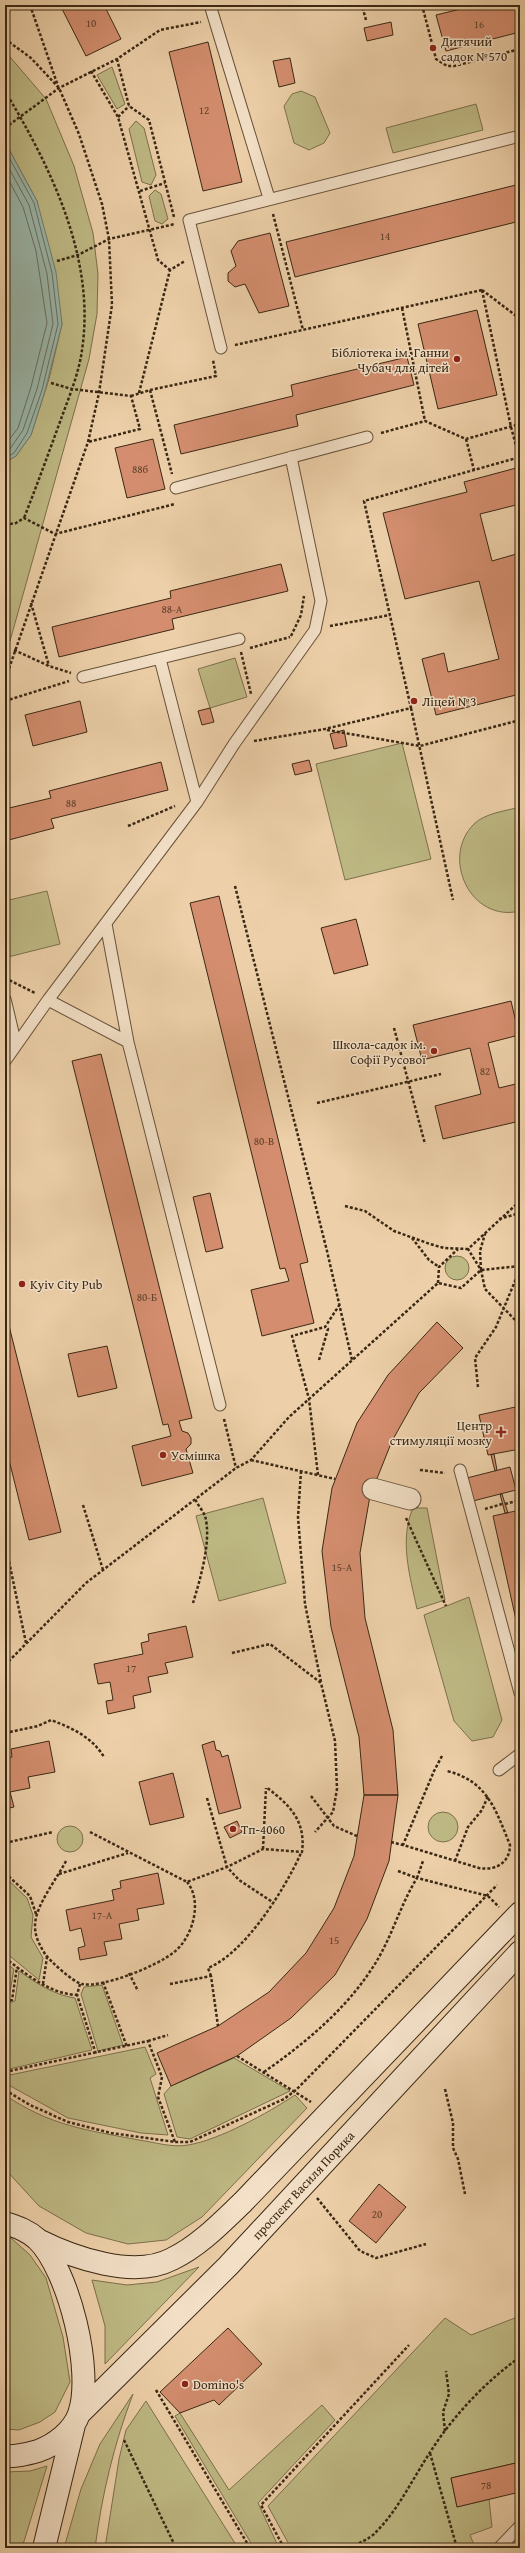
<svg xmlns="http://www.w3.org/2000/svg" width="525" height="2553" font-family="'Gentium Book Plus',serif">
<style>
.green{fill:#beb984;stroke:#7c704c}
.water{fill:#99b6aa;stroke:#737d6e}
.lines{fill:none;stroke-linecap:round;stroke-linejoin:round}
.shore{stroke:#6a6f5f;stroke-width:1}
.building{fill:#d48e6f;stroke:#3a2814}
.lane-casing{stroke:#675239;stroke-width:13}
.street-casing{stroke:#675239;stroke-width:23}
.secondary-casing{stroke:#3a2814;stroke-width:24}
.path{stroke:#3a2814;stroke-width:2.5;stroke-dasharray:3 2;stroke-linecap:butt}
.lane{stroke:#f3e0c7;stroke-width:11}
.street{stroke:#f3e0c7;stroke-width:21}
.secondary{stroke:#f3e0c7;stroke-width:22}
.poi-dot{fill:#8f2418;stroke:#f3e0c7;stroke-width:1.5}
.labels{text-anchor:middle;stroke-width:3;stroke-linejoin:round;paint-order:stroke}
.number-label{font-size:11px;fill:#60422b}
.poi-label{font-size:13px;fill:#3a2814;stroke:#f3e0c7;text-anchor:start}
.street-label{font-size:13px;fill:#3a2814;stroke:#f3e0c7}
</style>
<rect width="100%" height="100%" fill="#edd0a9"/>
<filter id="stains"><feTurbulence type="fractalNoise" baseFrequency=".005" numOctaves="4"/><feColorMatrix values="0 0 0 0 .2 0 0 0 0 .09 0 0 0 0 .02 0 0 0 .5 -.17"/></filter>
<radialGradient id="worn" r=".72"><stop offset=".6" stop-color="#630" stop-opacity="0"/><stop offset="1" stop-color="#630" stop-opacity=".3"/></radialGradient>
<path class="green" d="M5,51L46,99L74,166L93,233L98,274L97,314L89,359L10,641L5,619V462L16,456L31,435L49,379L62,324L37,201L5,142Z
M112,67L125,104L117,109L97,75Z
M301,91L315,97L330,133L324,143L309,150L294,143L284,106L292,94Z
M476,104L483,130L393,153L386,128Z
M136,121L144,128L156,175L151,185L142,182L129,129Z
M155,190L161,194L168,219L162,224L155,221L149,196Z
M235,658L247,697L210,708L198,669Z
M402,743L431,859L345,880L316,764Z
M520,807V911C471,923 440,858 474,824C485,813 506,811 520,807Z
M47,891L60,944L8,957L5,945V901Z
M445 1268a12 12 0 1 1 24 0a12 12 0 1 1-24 0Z
M263,1498L286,1583L219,1601L196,1516Z
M413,1508H427L445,1600L417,1609C410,1576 399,1540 413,1508Z
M469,1597L502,1720L493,1737L472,1741L454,1721L424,1615Z
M428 1827a15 15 0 1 1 30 0a15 15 0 1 1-30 0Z
M57 1839a13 13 0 1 1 26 0a13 13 0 1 1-26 0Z
M5,1877L27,1898L33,1915L31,1937L43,1958L39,1980L5,1952Z
M5,1963L14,1969L9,1998L5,1999Z
M19,1971C36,1983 54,1995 75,1998L92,2050L5,2070V2004L15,2001Z
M102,1985L123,2045L98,2051L81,1994L84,1987Z
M145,2047L156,2074L150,2078L168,2135L141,2133L68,2118L5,2083V2076Z
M234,2058L290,2091L190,2139L177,2137L164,2094L171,2086Z
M5,2095C51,2126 86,2130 139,2140C154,2142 172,2148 188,2145C219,2140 268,2113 295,2095L307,2108L202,2217L166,2240L128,2244L86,2233L39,2206L5,2169Z
M5,2238H11L30,2255L46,2278L63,2337L70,2382L55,2412L40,2422L19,2430L5,2429Z
M199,2267L105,2364V2326L92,2280L127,2285L157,2282Z
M520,2316V2462L451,2478L457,2507L489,2499L492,2527L470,2535L475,2547L291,2548L268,2506L445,2318L471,2335Z
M133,2394C114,2444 102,2494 95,2548H64L81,2489L100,2444Z
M146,2401L238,2548H105L119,2459L126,2430Z
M322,2405L335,2420L258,2503L279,2548H254L175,2416L180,2413L229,2490Z
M47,2466L22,2548H7L5,2472L30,2471Z"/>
<path class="water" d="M5,142L37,201L56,272L62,324L45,391L31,435L16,456L5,462Z"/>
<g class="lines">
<path class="shore" d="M5,150L34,203L52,273L58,324L42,390L27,433L14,453L5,458
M5,161L29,205L47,274L53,324L37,389L23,430L10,449L5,452
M5,173L23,207L36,251L47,323L31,387L18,428L5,445"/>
</g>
<path class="building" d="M60,5H104L121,39L86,56Z
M477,5H520V32L446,51L436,15Z
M391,22L393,35L367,41L364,28Z
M208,42L242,182L203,191L169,52Z
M290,58L295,83L279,87L273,61Z
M520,184V221L295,277L286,242Z
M270,233L289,306L259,313L245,284L235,287L228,281V273L236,266L231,251L238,241Z
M477,310L497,395L438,409L418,324Z
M407,357L414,385L296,415L298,426L181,454L174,425L293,396L291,385Z
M153,439L165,489L127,498L115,448Z
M520,467V504L480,514L492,561L520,553V605L516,606L520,620V694L436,715L422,659L444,653L448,672L499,659L479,581L405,599L383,513L467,492L464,482Z
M281,564L288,591L172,619L174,629L59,657L52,627L171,598L170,591Z
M80,701L87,732L33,746L25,715Z
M210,708L214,722L202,725L198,711Z
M344,730L347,746L334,749L330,734Z
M309,760L312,771L295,775L292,764Z
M161,762L168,790L51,819L54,828L5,841V809L51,798L49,791Z
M219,896L308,1262L300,1264L314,1323L262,1336L251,1290L289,1281L285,1268L280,1269L190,903Z
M356,919L368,965L334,974L321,928Z
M511,1001L519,1035L488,1043L499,1088L520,1083V1121L443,1139L435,1106L481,1094L470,1048L422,1060L413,1025Z
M101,1054L192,1418L179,1421L182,1431L188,1433L191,1438V1444L186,1449L193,1473L142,1486L132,1446L171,1436L168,1424L163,1425L72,1061Z
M210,1193L223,1248L206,1252L193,1197Z
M5,1310L61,1532L29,1540L5,1444Z
M437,1322L463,1348L419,1393L392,1441L370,1496L360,1553L365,1618L393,1730L398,1795H364L359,1737L331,1627L322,1551L332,1488L357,1423L388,1375Z
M107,1346L117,1388L78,1397L68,1354Z
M520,1406V1449L488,1455L479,1415Z
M494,1454L497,1470L495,1471L491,1455Z
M510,1467L516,1490L473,1501L467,1478Z
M500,1494H502L508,1513H505Z
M520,1510V1629H518L493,1516Z
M186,1626L193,1657L165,1663L168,1673L148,1677L151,1692L133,1696L135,1708L108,1714L106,1701L113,1700L110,1682L98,1684L94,1664L143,1654L141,1643L149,1641L148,1634Z
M49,1741L55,1772L28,1777L30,1788L10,1792L14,1807L5,1809V1758L12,1757L11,1749Z
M214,1741L216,1750L220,1751L222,1757L228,1755L241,1808L219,1814L202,1745Z
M173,1773L184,1817L150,1825L139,1782Z
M364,1795H398L389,1861L367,1919L335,1975L291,2018L237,2056L171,2086L157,2053L218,2026L269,1992L306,1953L334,1908L354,1856Z
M237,1821L242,1832L230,1838L224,1827Z
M158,1873L164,1904L137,1909L139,1920L119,1924L122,1939L104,1942L107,1955L80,1960L78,1948L85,1946L81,1928L70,1931L66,1910L114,1900L112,1890L121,1888L120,1881Z
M379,2184L406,2207L376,2243L349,2221Z
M228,2328L262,2364L219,2405L214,2400L180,2413L160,2392Z
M520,2462V2492L457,2507L451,2478Z"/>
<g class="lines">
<defs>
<path id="lane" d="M210,5L269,198
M221,348L189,220L520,136
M176,488L367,437
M160,659L197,802
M83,677L239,639
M106,924L128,1042
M5,999L16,1045
M48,1000L128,1042L220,1405
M5,1061L48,1000L197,802L234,744L315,630L321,601L291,457
M460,1470L520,1693
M499,1770L520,1754
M499,2548L520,2526"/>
<path id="street" d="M373,1489L410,1499"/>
<path id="secondary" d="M5,2223C17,2227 27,2230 37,2239C69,2270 94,2372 79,2414C73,2431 55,2445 38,2451C27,2454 16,2457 5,2456
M38,2240C74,2258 134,2279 172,2259C199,2246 221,2223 243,2202L520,1913
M80,2413L228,2266L520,1952
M44,2548L74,2425"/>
</defs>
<use href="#lane" class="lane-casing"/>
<use href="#street" class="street-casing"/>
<use href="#secondary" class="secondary-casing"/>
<path class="path" d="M30,5L58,86
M362,5L363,9
M422,5L436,59L447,66H454L520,49
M366,20L363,9L380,5
M5,39L31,58L59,88L79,134L102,204L109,239L112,305L99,393L88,442L5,680
M117,59L129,106L149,120L174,217
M91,71L118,117L158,260L170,270
M5,91C50,166 96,258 82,350C79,373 69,397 61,419C49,452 37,485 24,518
M118,117L129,106
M5,128L59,88L117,59L160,30L201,22
M140,191L165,183
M273,214L303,330
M57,261L78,255L109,239L175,224
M482,290L511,427L519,457
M482,290L519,318L520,322
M402,308L425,421
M235,345L482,290
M51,383L72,389L131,396L140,429L88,442
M150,390L216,376L213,360
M139,393L170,270L185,261
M131,396L150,390L172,474
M381,433L425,421L466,439L520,424
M466,439L474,470
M5,525L16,523L24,518L55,534L175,504
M31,603L49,666
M330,626L390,615
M291,636L301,615L304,596
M5,647L9,664
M250,648L290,637
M14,650L49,666L71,673
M241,652L251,694
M5,701L69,681
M411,708L453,900
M327,730L420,746L520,720
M254,741L325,729L411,708L364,501L520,457
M128,826L175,806
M235,886L327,1251L352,1360
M5,978L35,993
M394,1028L425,1144
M317,1103L441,1074
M520,1201L468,1249L481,1270L485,1289L520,1325
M345,1206L365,1211L394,1231L430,1244L444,1248L468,1249
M499,1219L520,1213
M412,1238L429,1260L439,1267
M481,1270L480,1251L485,1234
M438,1283L439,1267L458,1249
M319,1360L328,1329L325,1327
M478,1387L475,1358L496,1327L520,1269
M224,1419L236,1468
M518,1457H520
M251,1460L335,1479
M420,1470L445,1473
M301,1471L298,1517L305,1604L321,1682
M318,1475L309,1399L292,1336L325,1327L340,1304
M505,1504L520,1500
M83,1505L103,1570
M485,1509L502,1504
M406,1518L446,1606
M5,1542L26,1643
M193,1603C200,1580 212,1540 205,1516C203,1511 198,1505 195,1499
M232,1653L270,1644L321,1683L335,1741L337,1789L333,1812L315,1832
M5,1665L86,1583L236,1468L251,1460L289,1417L438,1283L461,1288L481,1270L520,1266
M5,1733L38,1726L51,1720C72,1728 92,1737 104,1757
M442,1756L434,1771L403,1845L479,1868C495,1871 510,1863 510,1845C496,1811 488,1781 447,1771
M520,1780L516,1790L520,1804
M311,1796L334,1826L357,1836
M207,1798L227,1867L239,1880L274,1903
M90,1832L187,1882L227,1867L263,1849L302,1852C306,1821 290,1805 266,1787
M391,1842L403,1845
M5,1843L53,1832
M263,1849L266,1788
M66,1861C57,1878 43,1896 37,1914C32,1930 37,1941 45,1954C50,1961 74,1983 82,1984C104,1988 156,1966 173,1953C193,1938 203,1901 187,1882
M455,1861L468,1827L482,1810L488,1796
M398,1871L417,1878L423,1861
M5,1873L30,1896L36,1914
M59,1874L128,1853
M5,1958C26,1974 50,1994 77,1995
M129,1973L138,1991
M211,1976L208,1968C245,1953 285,1889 301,1853
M103,1982L127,2047
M43,1984L47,1957
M80,1984L77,1995L96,2054
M170,1984L211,1976L218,2026
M5,2002L12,2000L17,1967
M148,2041L168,2035
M237,2056L311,2102
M5,2072L148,2041L162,2077L158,2097L175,2142
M264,2072C305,2043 343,2012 371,1970C391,1941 399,1907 417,1878L488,1896L499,1907
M445,2089L453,2123V2148L458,2159L465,2194
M5,2090L30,2105L68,2122L111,2133L175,2142H190L284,2099L296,2090L497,1885
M317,2198L360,2251L376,2258L426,2244
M156,2390L250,2548
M445,2431L443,2412L449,2394L446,2371
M124,2440L176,2548
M430,2453L457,2548
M284,2548L261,2505L409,2345
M350,2548C358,2543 370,2539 376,2532C398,2510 412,2480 429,2454C452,2417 485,2382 520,2357"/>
<use href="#lane" class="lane"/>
<use href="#street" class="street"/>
<use href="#secondary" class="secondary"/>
</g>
<g class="poi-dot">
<circle cx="433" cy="48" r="4"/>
<circle cx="457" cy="359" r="4"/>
<circle cx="414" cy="701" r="4"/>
<circle cx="434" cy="1051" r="4"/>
<circle cx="22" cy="1284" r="4"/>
<path d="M499 1426h4v4h4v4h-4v4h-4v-4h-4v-4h4z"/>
<circle cx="163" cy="1455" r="4"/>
<circle cx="233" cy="1829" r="4"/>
<circle cx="185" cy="2384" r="4"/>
</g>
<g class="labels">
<g class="number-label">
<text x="91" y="27">10</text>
<text x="479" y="28">16</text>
<text x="204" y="114">12</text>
<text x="385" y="240">14</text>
<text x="140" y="473">88б</text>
<text x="172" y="613">88-А</text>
<text x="71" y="807">88</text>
<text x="485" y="1075">82</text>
<text x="264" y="1145">80-В</text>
<text x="147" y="1301">80-Б</text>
<text x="342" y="1571">15-А</text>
<text x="131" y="1672">17</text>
<text x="102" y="1919">17-А</text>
<text x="334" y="1944">15</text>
<text x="377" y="2218">20</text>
<text x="486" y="2489">78</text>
</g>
<g class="poi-label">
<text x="441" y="46">Дитячий<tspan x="441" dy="15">садок №570</tspan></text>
<text x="449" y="357" text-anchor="end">Бібліотека ім. Ганни<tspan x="449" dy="15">Чубач для дітей</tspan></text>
<text x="422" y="706">Ліцей №3</text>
<text x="426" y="1049" text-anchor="end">Школа-садок ім.<tspan x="426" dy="15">Софії Русової</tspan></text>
<text x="30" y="1289">Kyiv City Pub</text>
<text x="492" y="1430" text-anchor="end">Центр<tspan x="492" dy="15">стимуляції мозку</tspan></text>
<text x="171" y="1460">Усмішка</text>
<text x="241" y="1834">Тп-4060</text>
<text x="193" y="2389">Domino's</text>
</g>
<g class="street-label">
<text transform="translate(303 2185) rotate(-47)" y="5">проспект Василя Порика</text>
</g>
</g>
<rect width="525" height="2553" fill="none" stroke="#edd0a9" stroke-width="20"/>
<rect x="6" y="6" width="513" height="2541" fill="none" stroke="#3a2814" stroke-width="2"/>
<rect x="10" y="10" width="505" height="2533" fill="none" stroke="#3a2814"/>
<rect width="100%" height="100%" filter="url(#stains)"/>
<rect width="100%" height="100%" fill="url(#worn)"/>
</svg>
